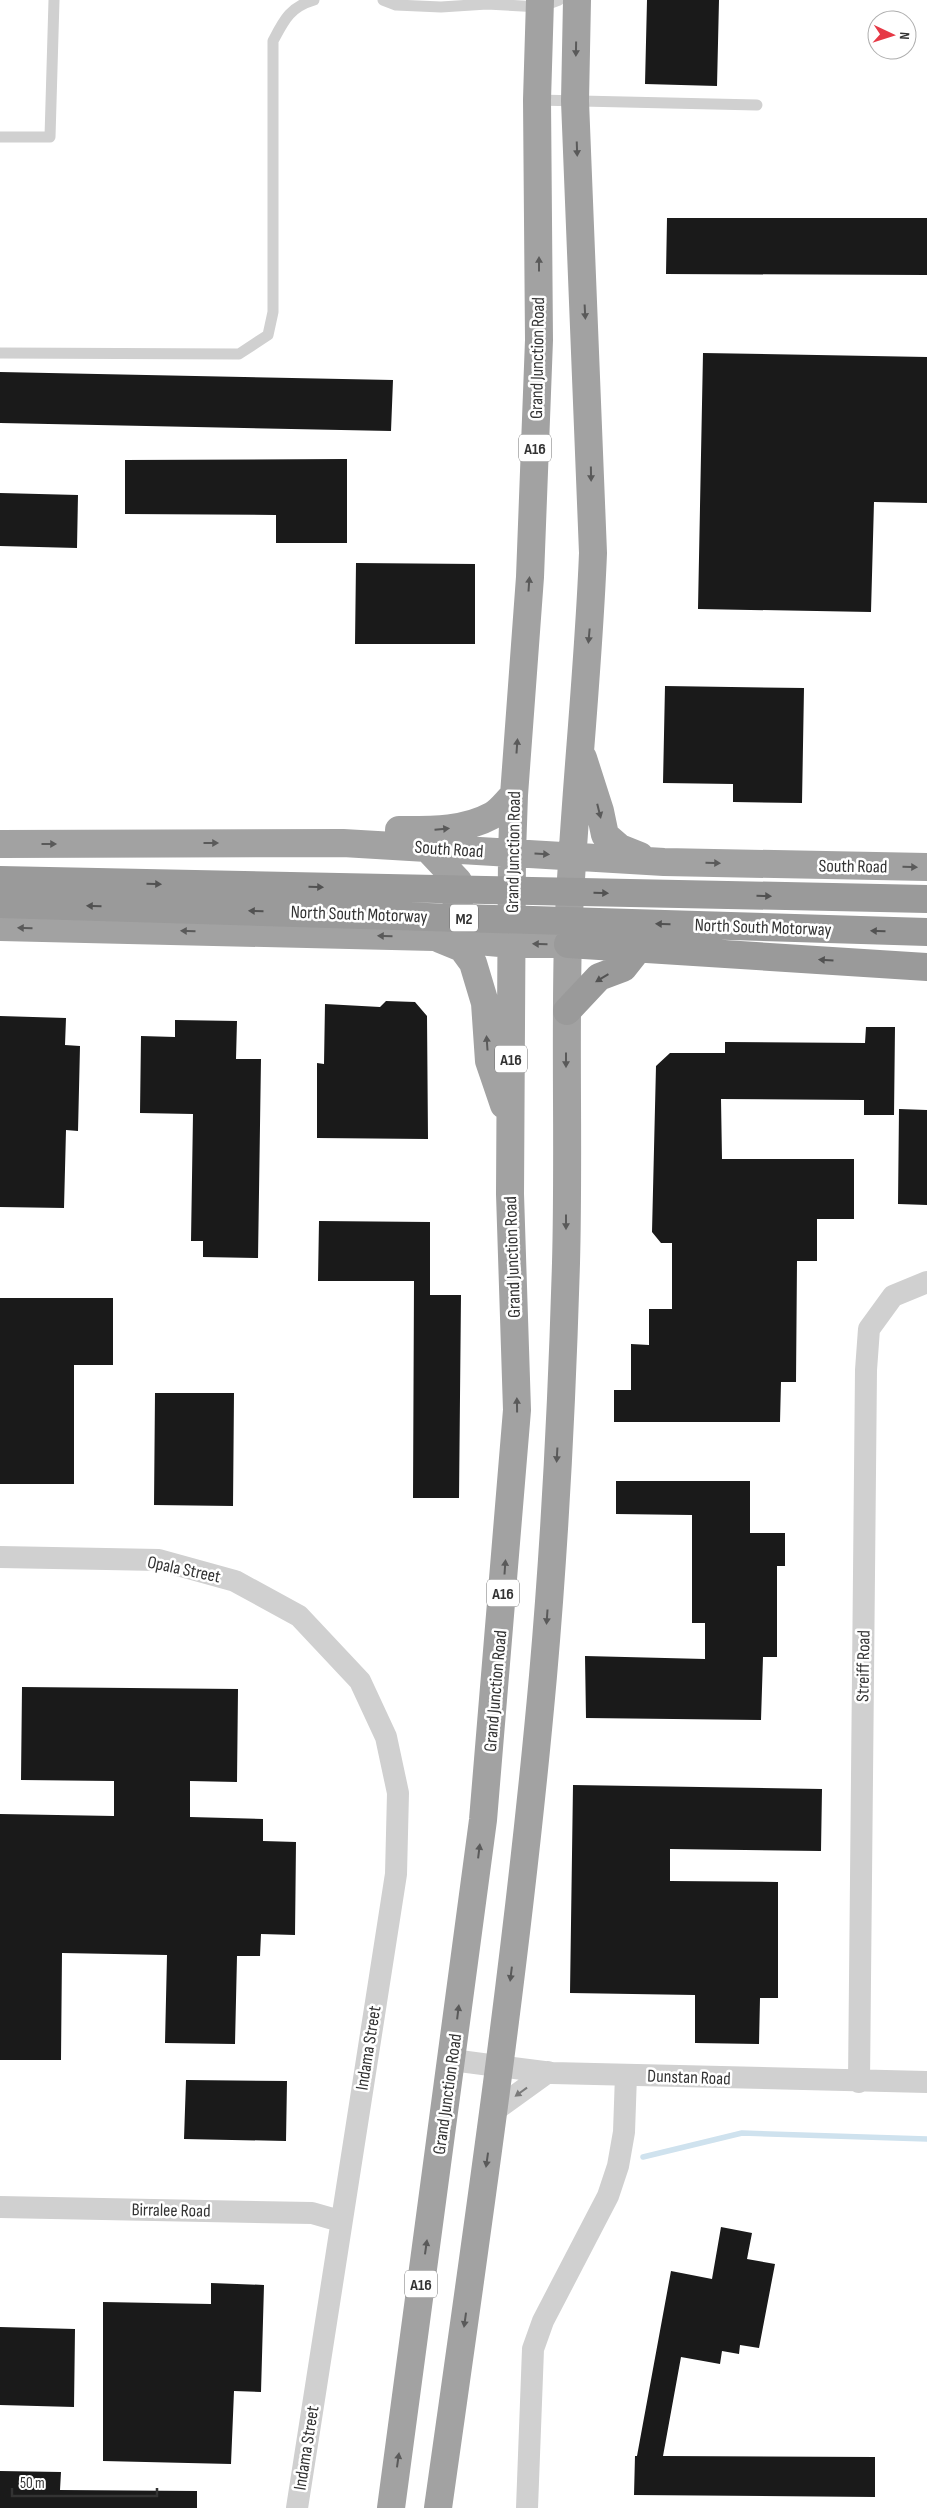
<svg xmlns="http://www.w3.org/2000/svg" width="927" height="2508" font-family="'Sofia Sans Condensed',sans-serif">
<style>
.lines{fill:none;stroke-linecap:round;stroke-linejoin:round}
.stream{stroke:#cfe2ee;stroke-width:5.5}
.building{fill:#1a1a1a}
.service{stroke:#d0d0d0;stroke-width:11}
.minor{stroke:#d0d0d0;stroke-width:22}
.trunk{stroke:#a2a2a2;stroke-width:28}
.motorway{stroke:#9a9a9a;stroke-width:28}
.oneway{fill:#5a5a5a}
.oneway2{fill:#525252}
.oneway3{fill:#7a7a7a}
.labels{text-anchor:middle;stroke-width:5;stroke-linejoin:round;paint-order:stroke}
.shield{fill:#fff;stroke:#707070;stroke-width:1}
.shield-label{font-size:16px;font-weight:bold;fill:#333}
.street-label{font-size:18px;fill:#333;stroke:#fff}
</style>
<rect width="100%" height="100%" fill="#fff"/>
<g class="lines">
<path class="stream" d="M643,2157L742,2133L927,2139"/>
</g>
<path class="building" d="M647,0H719L717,86L645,84Z
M667,218H927V275L666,274Z
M703,353L927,357V503L874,502L871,612L698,609Z
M0,372L393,380L391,431L0,423Z
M347,459V543H276V515L125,514V460Z
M0,493L78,495L77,548L0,546Z
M356,563L475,564V644H355Z
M665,686L804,688L802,803L733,802V784L663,783Z
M386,1001L415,1002L427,1016L428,1139L317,1138V1063L324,1064L325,1004L380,1007Z
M0,1016L66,1018L65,1045L80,1046L78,1131L66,1130L64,1208L0,1207Z
M175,1020L237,1021L236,1059H261L258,1258L203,1257V1241H191L193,1114L140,1113L141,1036L175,1037Z
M866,1027H895L894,1115H864V1100L721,1099L722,1159H854V1219H817V1261H797L796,1382H781L780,1422H614V1390H631V1344L649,1345V1309H672V1243H661L652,1232L656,1066L670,1053H725V1042L865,1043Z
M899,1109L927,1110V1205L898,1204Z
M319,1221L430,1222V1295H461L459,1498H413L414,1281H318Z
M0,1298H113V1365H74V1484H0Z
M155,1393H234L233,1506L154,1505Z
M616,1481H750V1533H785V1566H777V1657H763L761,1720L586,1718L585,1656L705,1659V1623H692V1515L616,1514Z
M22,1687L238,1689L237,1782L190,1781V1817L263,1819V1841L296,1842L295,1935L261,1934L260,1956H237L235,2044L165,2043L167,1955L62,1953L61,2060H0V1814L114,1816V1781L21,1780Z
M573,1785L822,1789L821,1851L670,1849V1881L778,1882V1998H760L759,2044L695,2043V1995L570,1993Z
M186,2080L287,2081L286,2141L184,2139Z
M721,2227L752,2233L747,2259L775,2264L759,2348L740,2345L739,2354L722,2351L720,2364L681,2357L663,2456L875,2457V2497L634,2495L635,2456H637L671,2271L712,2279Z
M211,2283L264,2285L261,2392L234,2391L231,2464L103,2461V2302L211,2304Z
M0,2327L75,2329L74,2407L0,2405Z
M0,2471L61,2472L60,2490L197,2491V2508H0Z"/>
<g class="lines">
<path class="service" d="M383,0L396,5L441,7L487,4L540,7L559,0
M537,100L757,105
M0,137H50L54,0
M0,353L239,354L268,335L273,312V41C284,20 290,7 314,0"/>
<path class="minor" d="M0,1557L159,1560L235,1581L299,1616L360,1681L386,1737L398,1793L396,1874L297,2508
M452,2060L552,2073L927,2082
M859,2082L866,1370L869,1329L893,1296L927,1282
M494,2111L548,2072
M0,2207L312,2213L340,2221
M527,2508L533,2349L543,2321L608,2196L618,2166L624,2132L626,2075"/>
<path class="trunk" d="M583,758L600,811L605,835L620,848L640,856
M399,830C429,830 464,831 491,816C500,812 507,801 514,795
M0,844L343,843L664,862L927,867
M427,848L458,881L459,906L455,910
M0,927L434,937L511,944H568
M440,939L462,948L473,963L485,1003L489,1061L504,1105
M391,2508L483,1820L517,1410L510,1194L512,853L514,795L530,577L539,340L537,100L540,0
M438,2508C477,2231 518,1955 543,1676C555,1539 562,1400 566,1263C569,1154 565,1046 568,937C573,809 588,681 593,553L575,101L577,0"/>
<path class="motorway" d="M0,880L927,899
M0,904L927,932
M568,944L927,967
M567,1011L599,977L623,968L638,949"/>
</g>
<defs><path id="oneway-solid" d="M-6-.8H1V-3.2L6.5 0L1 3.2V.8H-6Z" transform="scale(1.25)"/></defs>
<g class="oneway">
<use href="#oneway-solid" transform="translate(576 49) rotate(91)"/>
<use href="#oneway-solid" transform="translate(577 149) rotate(88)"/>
<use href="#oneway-solid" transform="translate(539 264) rotate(-90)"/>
<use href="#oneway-solid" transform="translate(585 312) rotate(87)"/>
<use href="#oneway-solid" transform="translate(591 474) rotate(89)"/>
<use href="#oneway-solid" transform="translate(529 584) rotate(-86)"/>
<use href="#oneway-solid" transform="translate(589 636) rotate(95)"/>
<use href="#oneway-solid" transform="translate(517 746) rotate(-86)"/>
<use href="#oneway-solid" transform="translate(599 811) rotate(76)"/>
<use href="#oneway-solid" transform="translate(442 829) rotate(-5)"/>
<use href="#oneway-solid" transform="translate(211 843)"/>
<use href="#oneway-solid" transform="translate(49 844)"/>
<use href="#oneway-solid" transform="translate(542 854) rotate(3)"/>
<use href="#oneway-solid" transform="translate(713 863) rotate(1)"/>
<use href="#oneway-solid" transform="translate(910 867) rotate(1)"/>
<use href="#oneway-solid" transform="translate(25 928) rotate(-179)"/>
<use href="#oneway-solid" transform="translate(188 931) rotate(-179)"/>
<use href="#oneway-solid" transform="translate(385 936) rotate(-179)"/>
<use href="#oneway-solid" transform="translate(540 944) rotate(-179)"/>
<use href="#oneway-solid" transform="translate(487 1043) rotate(-94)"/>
<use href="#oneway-solid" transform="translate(566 1060) rotate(90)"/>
<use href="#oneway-solid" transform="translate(566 1222) rotate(90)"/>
<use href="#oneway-solid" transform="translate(517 1405) rotate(-91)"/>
<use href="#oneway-solid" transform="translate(557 1455) rotate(93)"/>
<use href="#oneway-solid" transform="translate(505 1567) rotate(-86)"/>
<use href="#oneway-solid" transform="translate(547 1617) rotate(94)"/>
<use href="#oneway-solid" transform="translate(479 1851) rotate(-83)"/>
<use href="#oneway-solid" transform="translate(511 1974) rotate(97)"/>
<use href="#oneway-solid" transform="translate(458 2012) rotate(-83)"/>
<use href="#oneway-solid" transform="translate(487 2160) rotate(98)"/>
<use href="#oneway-solid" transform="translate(426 2247) rotate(-82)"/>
<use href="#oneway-solid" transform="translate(465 2320) rotate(98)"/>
<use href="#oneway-solid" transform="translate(398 2460) rotate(-82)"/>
</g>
<g class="oneway2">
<use href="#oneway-solid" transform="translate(154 884) rotate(1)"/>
<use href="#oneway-solid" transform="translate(316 887) rotate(1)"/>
<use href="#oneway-solid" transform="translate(601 893) rotate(1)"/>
<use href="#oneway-solid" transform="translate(764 896) rotate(1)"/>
<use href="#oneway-solid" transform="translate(94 906) rotate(-179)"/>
<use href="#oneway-solid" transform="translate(256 911) rotate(-178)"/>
<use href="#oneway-solid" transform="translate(663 924) rotate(-178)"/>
<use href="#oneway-solid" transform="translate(878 931) rotate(-178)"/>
<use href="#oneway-solid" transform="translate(826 960) rotate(-176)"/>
<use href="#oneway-solid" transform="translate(602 978) rotate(149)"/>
</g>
<use class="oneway3" href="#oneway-solid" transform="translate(521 2092) rotate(144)"/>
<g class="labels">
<g class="shield">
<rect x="519" y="434.5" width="32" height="27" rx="4"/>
<rect x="450" y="904.5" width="28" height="27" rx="4"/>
<rect x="495" y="1045.5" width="32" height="27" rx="4"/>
<rect x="487" y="1579.5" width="32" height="27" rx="4"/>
<rect x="405" y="2270.5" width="32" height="27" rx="4"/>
</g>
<g class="shield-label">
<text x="535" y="454">A16</text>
<text x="464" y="924">M2</text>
<text x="511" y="1065">A16</text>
<text x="503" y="1599">A16</text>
<text x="421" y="2290">A16</text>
</g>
<g class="street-label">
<text transform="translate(537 358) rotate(-89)" y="6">Grand Junction Road</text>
<text transform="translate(449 849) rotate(4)" y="6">South Road</text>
<text transform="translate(513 852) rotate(-89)" y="6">Grand Junction Road</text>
<text transform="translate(853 866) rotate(1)" y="6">South Road</text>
<text transform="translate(359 914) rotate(2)" y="6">North South Motorway</text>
<text transform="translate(763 927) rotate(2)" y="6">North South Motorway</text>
<text transform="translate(512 1257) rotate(-92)" y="6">Grand Junction Road</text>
<text transform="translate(184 1569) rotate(12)" y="6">Opala Street</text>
<text transform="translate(863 1666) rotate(-89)" y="6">Streiff Road</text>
<text transform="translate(495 1691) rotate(-85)" y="6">Grand Junction Road</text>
<text transform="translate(368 2048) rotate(-81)" y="6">Indama Street</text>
<text transform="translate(689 2077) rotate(2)" y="6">Dunstan Road</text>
<text transform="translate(447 2094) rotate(-82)" y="6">Grand Junction Road</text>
<text transform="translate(171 2210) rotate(1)" y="6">Birralee Road</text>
<text transform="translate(306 2448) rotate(-81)" y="6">Indama Street</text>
</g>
</g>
<g transform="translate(892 35) rotate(94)"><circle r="24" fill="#ffffff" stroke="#adadad"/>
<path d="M0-4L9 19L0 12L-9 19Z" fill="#e63946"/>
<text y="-8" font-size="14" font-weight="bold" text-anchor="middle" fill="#333333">N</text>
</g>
<path d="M12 2488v8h145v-8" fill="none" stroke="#333333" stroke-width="2.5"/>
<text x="20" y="2488" font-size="15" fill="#333333" stroke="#ffffff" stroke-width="4" paint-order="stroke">50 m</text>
</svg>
